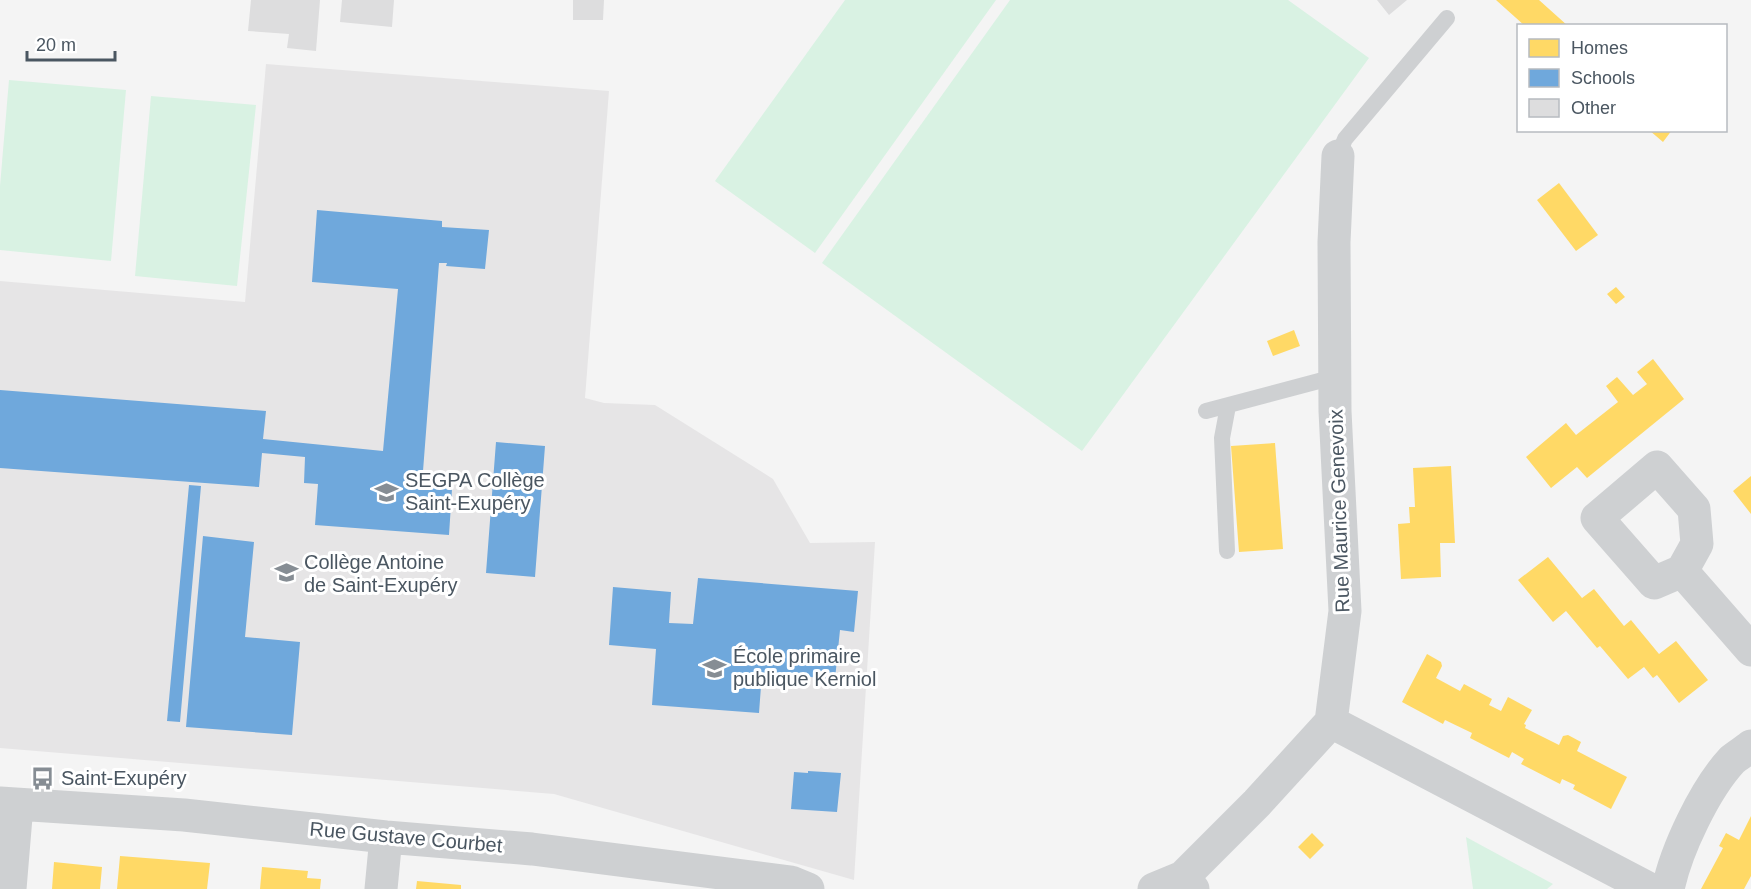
<svg xmlns="http://www.w3.org/2000/svg" width="1751" height="889" font-family="Helvetica,sans-serif">
<style>
.education{fill:#e6e5e6}
.green{fill:#d9f2e3}
.homes{fill:#ffd966}
.schools{fill:#6fa8dc}
.building{fill:#ddddde}
.lines{fill:none;stroke-linecap:round;stroke-linejoin:round}
.lane{stroke:#ced0d2;stroke-width:16}
.street{stroke:#ced0d2;stroke-width:33}
.labels{text-anchor:middle;stroke-width:6;stroke-linejoin:round;paint-order:stroke}
.poi-label{font-size:20px;fill:#4a5661;stroke:#fff;text-anchor:start}
.street-label{font-size:20px;fill:#4a5661;stroke:#fff}
</style>
<rect width="100%" height="100%" fill="#f4f4f4"/>
<path class="education" d="M266,64L609,91L585,398L604,403L655,405L773,479L810,543L875,542L854,880L554,794L0,748V281L245,302Z"/>
<path class="green" d="M845,0H996L815,253L715,181Z
M1010,0H1288L1369,58L1082,451L822,263Z
M9,80L126,90L111,261L0,250V186Z
M151,96L256,105L237,286L135,276Z
M1466,837L1553,884L1547,889H1473Z"/>
<path class="homes" d="M1496,0H1539L1568,26H1525Z
M1649,130H1672L1663,142Z
M1559,183L1598,235L1576,251L1537,200Z
M1616,287L1625,297L1616,304L1607,294Z
M1294,330L1300,346L1273,356L1267,341Z
M1653,359L1684,399L1587,478L1577,467L1551,488L1526,457L1566,423L1576,435L1618,402L1606,386L1617,377L1633,395L1647,384L1637,372Z
M1275,443L1283,549L1239,552L1231,446Z
M1451,466L1455,543H1440L1441,577L1401,579L1398,524L1410,523L1409,507H1415L1413,468Z
M1751,476V514L1733,491Z
M1548,557L1582,598L1594,589L1624,626L1631,620L1659,654L1676,641L1708,680L1679,703L1657,675L1653,678L1644,667L1628,679L1600,646L1597,648L1566,611L1553,622L1518,580Z
M1427,654L1441,662L1442,666L1436,678L1460,691L1464,684L1492,699L1489,705L1501,711L1508,697L1532,710L1524,724L1526,725L1525,728L1559,745L1563,736L1568,735L1581,742L1577,751L1627,777L1611,809L1573,789L1575,785L1562,779L1560,784L1521,764L1524,759L1512,752L1509,758L1470,738L1472,733L1445,720L1443,724L1402,702Z
M1751,816V876L1744,889H1701L1723,848L1719,846L1726,833L1739,840Z
M1312,833L1324,845L1310,859L1298,847Z
M120,856L210,863L207,889H117Z
M54,862L102,867L100,889H52Z
M262,867L308,871L307,878L321,879L320,889H260Z
M417,881L461,885V889H416Z"/>
<path class="schools" d="M317,210L442,221V227L489,230L485,269L446,266L447,263H439L423,471L453,474L449,535L315,525L318,484L304,483L305,457L262,453L259,487L0,468V390L266,411L263,439L383,451L398,289L312,282Z
M496,442L545,446L535,577L486,573Z
M189,485L201,486L180,722L167,721Z
M203,536L254,542L245,637L300,642L292,735L186,727Z
M698,578L858,591L854,632L840,630L835,679L762,673L759,713L652,705L656,649L609,645L613,587L671,592L669,623L693,624Z
M808,771L841,773L837,812L791,809L794,772L808,773Z"/>
<path class="building" d="M251,0H320L316,51L287,48L289,34L248,31Z
M342,0H394L392,27L340,22Z
M573,0H604L603,20H573Z
M1377,0H1407L1389,15Z"/>
<g class="lines">
<path class="lane" d="M1338,156L1345,139L1447,18
M1206,411L1334,377
M1227,551L1222,438L1228,406"/>
<path class="street" d="M1338,156L1334,242L1335,411L1345,611L1331,722L1650,889
M1657,467L1694,509L1697,544L1682,571L1654,583L1597,518Z
M1682,571L1751,650
M0,803L184,815L386,837L532,849L791,882L808,889
M1183,877L1257,803L1331,722
M10,889L17,805
M381,889L386,837
M1154,889L1183,877L1193,889
M1668,889C1676,850 1705,789 1732,760C1738,755 1745,751 1751,746"/>
</g>
<defs>
<symbol id="school-bare" viewBox="-9 -9 18 18"><path d="M0-5L7-2L0 1L-7-2ZM-4 1L0 2.5L4 1V4Q0 6-4 4Z" fill="#868d94" stroke="#fff" stroke-width="2.5" paint-order="stroke"/></symbol>
<symbol id="bus-bare" viewBox="-9 -9 18 18"><path d="M-5-6H5V4H4V6H2V4H-2V6H-4V4H-5ZM-3.5-4V0h7V-4ZM-3.5 1.2v1.5H-2V1.2ZM2 1.2v1.5H3.5V1.2Z" fill="#868d94" stroke="#fff" stroke-width="2.5" paint-order="stroke"/></symbol>
</defs>
<g fill-rule="evenodd">
<use href="#school-bare" x="370" y="476" width="33" height="33"/>
<use href="#school-bare" x="270" y="556" width="33" height="33"/>
<use href="#school-bare" x="698" y="652" width="33" height="33"/>
<use href="#bus-bare" x="26" y="762" width="33" height="33"/>
</g>
<g class="labels">
<g class="poi-label">
<text x="405" y="487">SEGPA Collège<tspan x="405" dy="23">Saint-Exupéry</tspan></text>
<text x="304" y="569">Collège Antoine<tspan x="304" dy="23">de Saint-Exupéry</tspan></text>
<text x="733" y="663">École primaire<tspan x="733" dy="23">publique Kerniol</tspan></text>
<text x="61" y="785">Saint-Exupéry</text>
</g>
<g class="street-label">
<text transform="translate(1339 511) rotate(-92)" y="7">Rue Maurice Genevoix</text>
<text transform="translate(406 837) rotate(5)" y="7">Rue Gustave Courbet</text>
</g>
</g>
<rect x="1517" y="24" width="210" height="108" fill="#ffffff" stroke="#b7bbc0" stroke-width="1.5"/>
<rect x="1529" y="39" width="30" height="18" fill="#ffd966" stroke="#b7bbc0" stroke-width="1.5"/>
<text x="1571" y="54" font-size="18" fill="#4a5661">Homes</text>
<rect x="1529" y="69" width="30" height="18" fill="#6fa8dc" stroke="#b7bbc0" stroke-width="1.5"/>
<text x="1571" y="84" font-size="18" fill="#4a5661">Schools</text>
<rect x="1529" y="99" width="30" height="18" fill="#ddddde" stroke="#b7bbc0" stroke-width="1.5"/>
<text x="1571" y="114" font-size="18" fill="#4a5661">Other</text>
<path d="M27 51v9h88v-9" fill="none" stroke="#4a5661" stroke-width="3"/>
<text x="36" y="51" font-size="18" fill="#4a5661" stroke="#ffffff" stroke-width="4.5" paint-order="stroke">20 m</text>
</svg>
